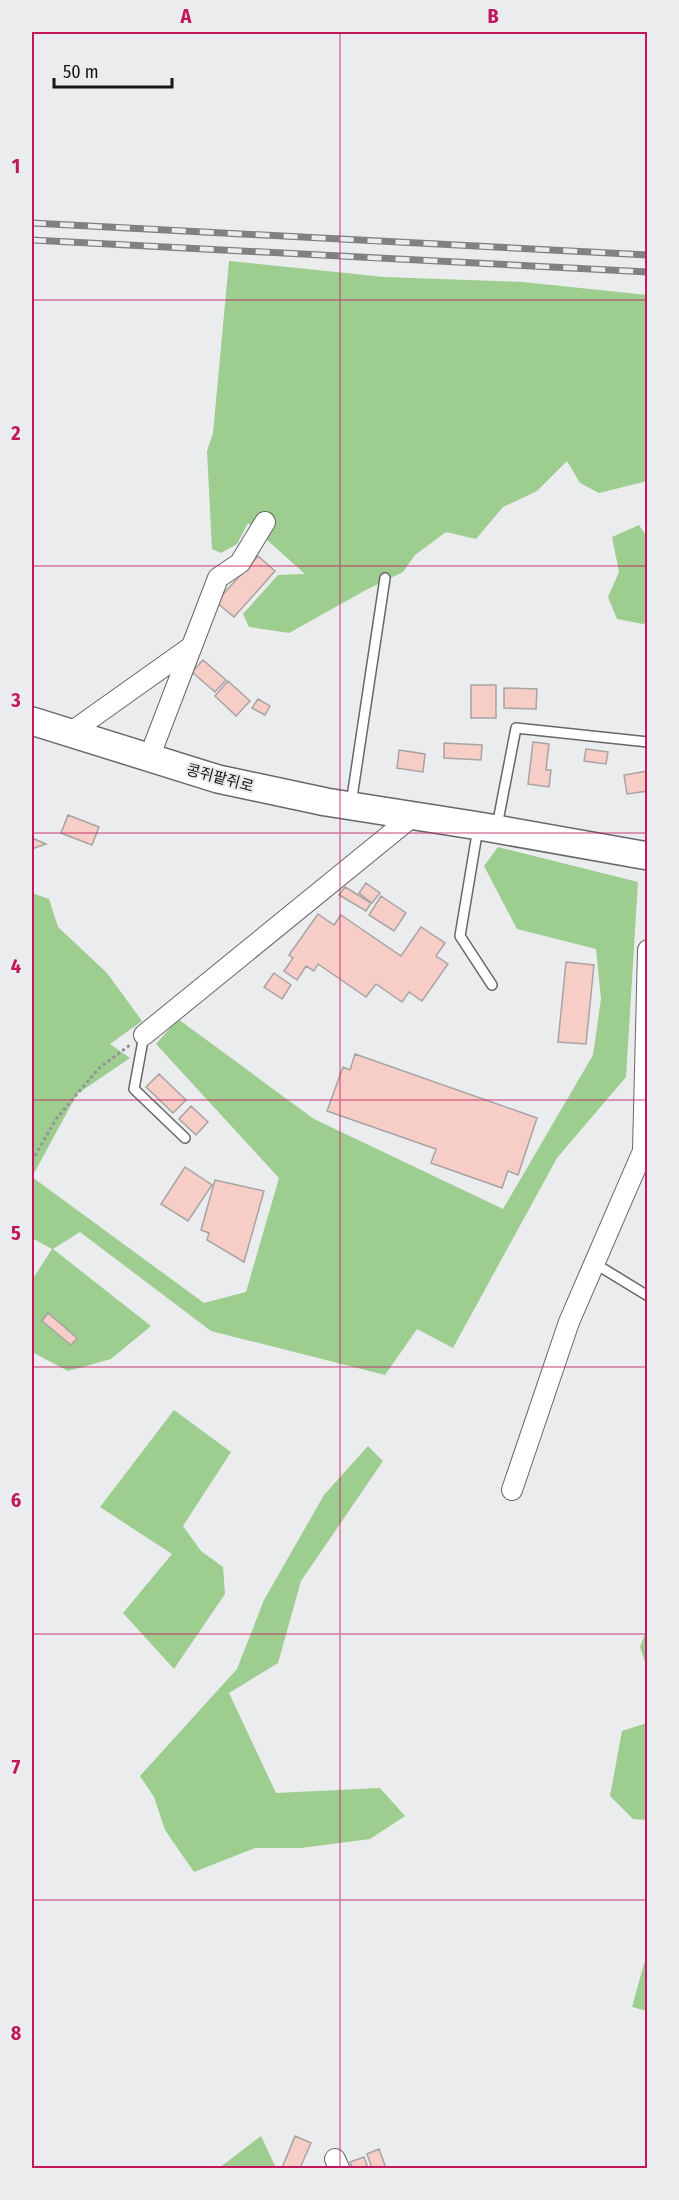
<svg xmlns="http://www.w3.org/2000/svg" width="679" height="2200" font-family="'Fira Sans Condensed','Noto Sans KR',sans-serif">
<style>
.green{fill:#9dcd8f}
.building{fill:#f7cdc7;stroke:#a7a4a3;stroke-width:1.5}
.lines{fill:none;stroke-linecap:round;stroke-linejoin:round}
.service-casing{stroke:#67676a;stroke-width:12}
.minor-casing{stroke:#67676a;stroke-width:22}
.secondary-casing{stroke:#67676a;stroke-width:30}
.path{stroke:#949496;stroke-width:3;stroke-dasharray:3 3;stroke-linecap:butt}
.service{stroke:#fff;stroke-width:9}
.minor{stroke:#fff;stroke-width:20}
.secondary{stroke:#fff;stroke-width:27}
.rail-casing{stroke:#808182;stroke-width:7}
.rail{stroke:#ebecee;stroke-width:4.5;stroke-dasharray:14;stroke-linecap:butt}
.grid{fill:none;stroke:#c2185b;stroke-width:1.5;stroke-opacity:0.55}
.labels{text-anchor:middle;stroke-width:4.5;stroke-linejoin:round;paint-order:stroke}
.street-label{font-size:15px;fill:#161617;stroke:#ebecee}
.neatline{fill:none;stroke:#c2185b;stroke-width:2}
.grid-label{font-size:20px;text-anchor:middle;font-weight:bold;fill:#c2185b}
</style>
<rect width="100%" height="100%" fill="#ebecee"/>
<path class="green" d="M229,261L384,277L523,282L647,295V481L599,493L580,483L567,461L537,491L503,507L476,539L446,532L415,555L403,572L366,590L289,633L249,627L243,614L278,575L305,574L248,523L237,544L221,553L212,549L207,451L213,433Z
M639,525L647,537V622L643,624L617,619L608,597L619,572L612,537Z
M498,847L638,882L626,1077L557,1158L453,1348L417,1329L385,1375L211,1331L80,1232L53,1249L151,1326L111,1359L68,1371L32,1352V1280L52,1249L32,1238V893L49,899L58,927L107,973L142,1021L110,1044L130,1058L77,1094L32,1177L204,1303L246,1292L279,1178L156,1044L178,1019L314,1119L503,1209L593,1055L601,999L596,949L517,929L484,866Z
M174,1410L231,1452L183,1526L201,1551L223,1567L225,1594L174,1669L123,1613L172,1554L100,1507Z
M368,1446L383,1461L301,1581L278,1663L229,1693L276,1793L380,1788L405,1816L370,1839L301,1848H255L194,1872L165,1830L154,1797L140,1776L237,1669L264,1600L324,1495Z
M647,1628V1668L640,1647Z
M647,1723H648L647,1820L633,1819L610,1796L622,1731Z
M647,1953V2011L632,2007Z
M261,2136L276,2168H219Z"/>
<path class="building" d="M258,556L275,571L234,617L216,602Z
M203,660L226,680L215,692L192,672Z
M228,681L250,701L236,716L215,696Z
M471,685H496V718H471Z
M504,688L537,689L536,709L504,708Z
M258,699L270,706L265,715L252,708Z
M533,742L549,744L546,770H551L549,787L528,784Z
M444,743L482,745L481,760L444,758Z
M586,749L608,752L606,764L584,761Z
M399,750L425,754L423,772L397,768Z
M648,771V791L627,794L624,775Z
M68,815L99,827L92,845L61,833Z
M32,838L46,844L32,849Z
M366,883L380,893L372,903L359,893Z
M345,887L371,903L366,911L339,895Z
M381,896L406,913L394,931L369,915Z
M318,914L334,925L341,915L401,956L421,927L445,943L436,956L448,964L422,1001L409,992L402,1002L376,984L366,997L318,964L314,971L306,966L297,980L284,971L293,958L289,955Z
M566,962L594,965L586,1044L558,1042Z
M274,973L291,985L282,999L264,987Z
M355,1054L537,1118L518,1175L508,1171L502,1188L431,1163L436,1149L327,1111L343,1067L350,1070Z
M159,1074L186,1100L173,1113L146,1087Z
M191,1106L208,1122L196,1135L179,1119Z
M185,1167L212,1185L188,1221L161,1204Z
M215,1180L264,1191L244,1262L207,1240L209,1233L201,1230Z
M48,1313L77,1338L71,1345L42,1321Z
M295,2136L311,2143L300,2168H282Z
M379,2149L386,2168H372L367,2154Z
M364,2157L368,2168H352L350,2162Z"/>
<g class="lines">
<defs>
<path id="service" d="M351,804L385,578
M497,826L516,728L648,742
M478,828L460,936L492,985
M144,1035L134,1089L185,1138
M594,1263L648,1296"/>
<path id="minor" d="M70,733L191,647
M149,758L218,578L240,563L265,522
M144,1035L413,816
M512,1490L569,1322L643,1151L648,950
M335,2159L339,2168"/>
<path id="secondary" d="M32,721L218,779L326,802L479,826L648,856"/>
</defs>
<use href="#service" class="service-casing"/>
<use href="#minor" class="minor-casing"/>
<use href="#secondary" class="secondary-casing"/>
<path class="path" d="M32,1161L56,1119L99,1068L130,1045"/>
<use href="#service" class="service"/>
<use href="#minor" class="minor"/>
<use href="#secondary" class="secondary"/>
<defs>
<path id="rail" d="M32,223L648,255
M32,240L648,272"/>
</defs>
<use href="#rail" class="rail-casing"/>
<use href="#rail" class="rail"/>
</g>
<path class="grid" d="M340,32V2168M32,300H648M32,566H648M32,833H648M32,1100H648M32,1367H648M32,1634H648M32,1900H648"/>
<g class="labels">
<g class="street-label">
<text transform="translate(220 778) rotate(15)" y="5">콩쥐팥쥐로</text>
</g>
</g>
<rect width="679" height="2200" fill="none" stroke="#ebecee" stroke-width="66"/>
<path d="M54 78v9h118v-9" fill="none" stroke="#161617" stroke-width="3"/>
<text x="63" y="78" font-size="18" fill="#161617" stroke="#ebecee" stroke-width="4.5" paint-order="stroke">50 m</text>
<rect x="33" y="33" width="613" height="2134" class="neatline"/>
<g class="grid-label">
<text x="186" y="23">A</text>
<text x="493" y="23">B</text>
<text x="16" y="173">1</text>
<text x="16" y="440">2</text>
<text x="16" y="707">3</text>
<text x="16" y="973">4</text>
<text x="16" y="1240">5</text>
<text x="16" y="1507">6</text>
<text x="16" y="1774">7</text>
<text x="16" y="2040">8</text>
</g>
</svg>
